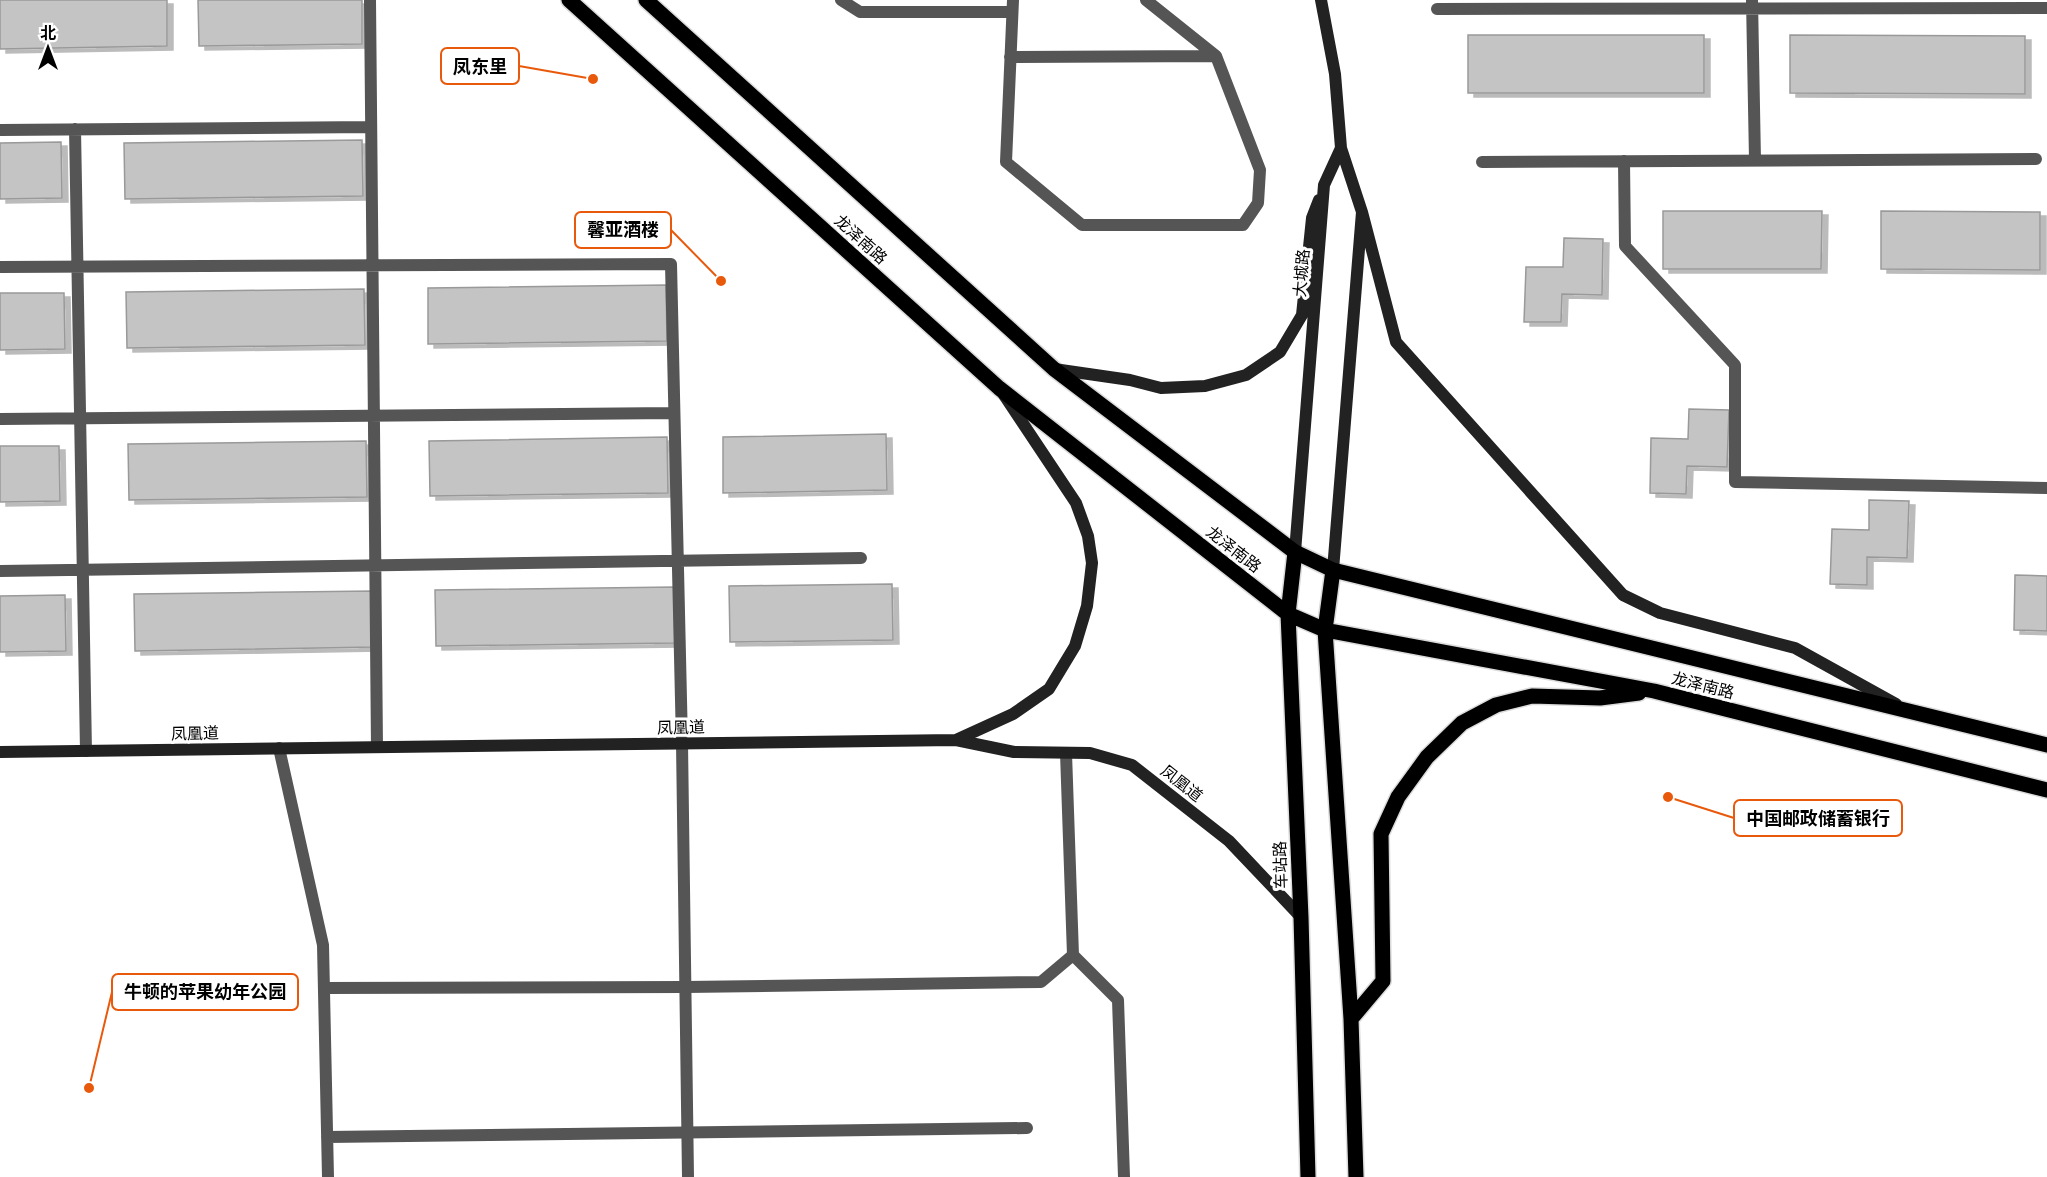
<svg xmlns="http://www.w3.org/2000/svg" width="2047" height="1177" font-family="Lato,'Noto Sans SC',sans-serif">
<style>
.building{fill:#c4c4c4;stroke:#999;stroke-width:1.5;filter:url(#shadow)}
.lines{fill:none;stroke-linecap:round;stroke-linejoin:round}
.primary-casing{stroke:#dbdbdb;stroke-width:18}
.lane{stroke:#555;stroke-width:12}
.street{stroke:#555;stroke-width:12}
.secondary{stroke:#222;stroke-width:12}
.primary{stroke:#000;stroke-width:15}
.labels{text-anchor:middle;stroke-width:6;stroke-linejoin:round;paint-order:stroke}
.street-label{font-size:16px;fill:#000;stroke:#fff}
.leader{fill:none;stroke:#e8590c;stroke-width:2}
.callout-dot{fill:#e8590c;stroke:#fff;stroke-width:2}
.callout{fill:#fff;stroke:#e8590c;stroke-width:2}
.callout-label{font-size:18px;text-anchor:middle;font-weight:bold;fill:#000}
</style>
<defs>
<filter id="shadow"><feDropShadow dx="6" dy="4" stdDeviation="0" flood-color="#0004"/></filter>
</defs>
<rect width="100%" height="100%" fill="#fff"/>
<path class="building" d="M0,0H167V46L0,49Z
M198,0H362V44L199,46Z
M1468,35H1704V93H1468Z
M1790,35L2025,36V94L1790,93Z
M362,140L363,196L125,199L124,143Z
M61,142L62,198L0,199V143Z
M1663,211H1822L1821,269H1663Z
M1881,211L2040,212V270L1881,269Z
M1564,238L1603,239L1602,295L1562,294L1561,322H1524L1526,267H1563Z
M666,285L667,341L428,344V288Z
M364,289L365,345L127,348L126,292Z
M0,293H64L65,349L0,350Z
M1689,409L1729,410L1727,467L1687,466L1686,494L1650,493L1651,438L1688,439Z
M886,434L887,490L723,493V437Z
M667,437L668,493L430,496L429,441Z
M366,441L367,497L129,500L128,444Z
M0,446H59L60,501L0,502Z
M1869,500L1909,501L1907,558L1867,557V585L1830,584L1832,529L1869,530Z
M2015,575L2047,576V631L2014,630Z
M892,584L893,640L730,642L729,586Z
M674,587L675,643L436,646L435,590Z
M373,591L374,647L135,651L134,594Z
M65,595L66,651L0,652V596Z"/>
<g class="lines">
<defs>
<path id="primary" d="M569,0L999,388L1288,614L1325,630L1654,691L2047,790
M646,0L1054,369L1295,552L1333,570L2047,745
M1295,552L1288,614L1301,917L1308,1177
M1333,570L1325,630L1351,1019L1356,1177
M1351,1019L1383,981L1381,834L1398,797L1427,757L1462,723L1496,705L1532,696L1600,698L1639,693"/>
</defs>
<use href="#primary" class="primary-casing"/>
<path class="lane" d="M370,0L377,747
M841,0L860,12H1012
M1013,0L1006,162L1082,225H1243L1258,203L1260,170L1216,56L1146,0
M1752,0L1755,160
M1437,9L2047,8
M1010,57L1216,56
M75,129L86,751
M0,130L371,127
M1624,161L1625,246L1735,365V482L2047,488
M1482,162L2036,159
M0,267L671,264L682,743
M0,419L674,413
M0,571L861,558
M279,748L323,945L328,1177
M1073,955L1118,1000L1124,1177
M324,988L686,987L1041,982L1073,955L1066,753
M327,1137L1027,1128"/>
<path class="street" d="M682,743L688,1177"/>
<path class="secondary" d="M1362,212L1396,342L1623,595L1660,613L1795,648L1896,704
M1054,369L1130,380L1161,388L1205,386L1246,375L1280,352L1302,315L1312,218L1319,200
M1295,552L1324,185L1341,148L1335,74L1321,0
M1333,570L1362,212L1341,148
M956,740L1013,714L1049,689L1075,646L1087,606L1092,563L1088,536L1076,503L1004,395
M0,752L956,740L1014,752L1090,753L1132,765L1229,841L1301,917"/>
<use href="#primary" class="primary"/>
</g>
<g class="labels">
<g class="street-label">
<text transform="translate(861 239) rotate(42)" y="6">龙泽南路</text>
<text transform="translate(1301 273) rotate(-85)" y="6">大城路</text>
<text transform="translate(1234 549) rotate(38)" y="6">龙泽南路</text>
<text transform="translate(1703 685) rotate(14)" y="6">龙泽南路</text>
<text transform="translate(681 727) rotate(-1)" y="6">凤凰道</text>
<text transform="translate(195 733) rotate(-1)" y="6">凤凰道</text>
<text transform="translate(1182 783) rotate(38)" y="6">凤凰道</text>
<text transform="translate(1280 865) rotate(-92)" y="6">车站路</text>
</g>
</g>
<path class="leader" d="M593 79L519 66M721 281L671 230M1668 797L1734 818M89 1088L112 992"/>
<g class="callout-dot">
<circle cx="593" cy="79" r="6"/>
<circle cx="721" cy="281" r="6"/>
<circle cx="1668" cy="797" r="6"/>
<circle cx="89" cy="1088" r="6"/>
</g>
<g class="callout">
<rect x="441" y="48" width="78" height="36" rx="6"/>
<rect x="575" y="212" width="96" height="36" rx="6"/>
<rect x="1734" y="800" width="168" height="36" rx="6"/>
<rect x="112" y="974" width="186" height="36" rx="6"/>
</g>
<g class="callout-label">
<text x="480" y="73">凤东里</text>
<text x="623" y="236">馨亚酒楼</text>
<text x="1818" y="825">中国邮政储蓄银行</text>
<text x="205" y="998">牛顿的苹果幼年公园</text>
</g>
<g transform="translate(48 48)" stroke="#ffffff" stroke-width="4.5" paint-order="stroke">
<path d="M0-4.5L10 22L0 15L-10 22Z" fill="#000000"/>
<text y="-9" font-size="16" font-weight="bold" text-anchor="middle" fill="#000000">北</text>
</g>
</svg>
